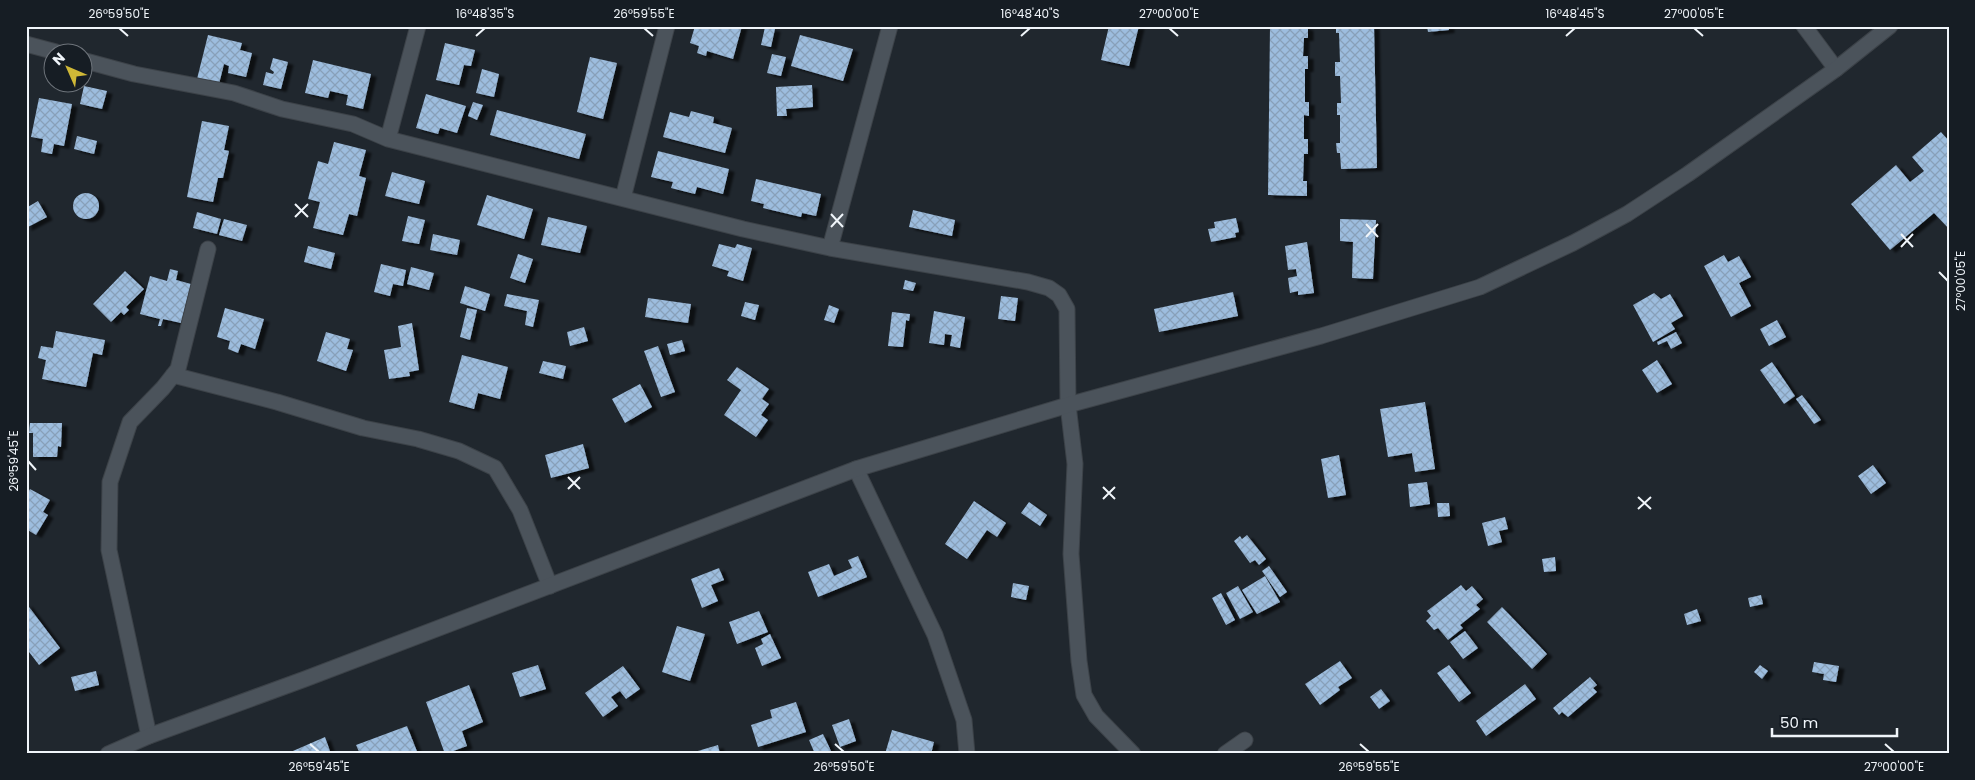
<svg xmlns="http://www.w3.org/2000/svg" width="1975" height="780" font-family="Poppins,sans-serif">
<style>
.building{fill:url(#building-cross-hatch);filter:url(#shadow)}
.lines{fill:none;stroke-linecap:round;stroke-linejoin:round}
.minor-casing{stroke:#3c4248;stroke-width:17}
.tertiary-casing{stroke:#3c4248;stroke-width:17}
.minor{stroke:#4b535b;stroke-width:15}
.tertiary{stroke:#4b535b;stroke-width:15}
.ticks{fill:none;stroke:#f0f5fa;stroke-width:2}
.neatline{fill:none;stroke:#f0f5fa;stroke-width:2}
.ticks-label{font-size:12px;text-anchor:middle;fill:#f0f5fa}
</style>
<defs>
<pattern id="building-cross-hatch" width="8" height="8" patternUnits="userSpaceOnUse" patternTransform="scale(1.25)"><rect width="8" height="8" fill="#9dbdde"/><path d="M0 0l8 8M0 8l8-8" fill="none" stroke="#88a0b9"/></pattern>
<filter id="shadow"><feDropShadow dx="5.5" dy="3" stdDeviation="1" flood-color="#0009"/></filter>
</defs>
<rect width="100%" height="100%" fill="#20272e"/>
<path class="building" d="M695,26H715L714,28L719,29L720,26H742L733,59L707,51L706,56L697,53L699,46L690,43Z
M1109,26H1139L1129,66L1101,60Z
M1270,26H1303L1308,28V38H1304L1303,56H1308V69H1305V102H1309V116L1304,115V139H1308V154H1304L1303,181H1307V196L1268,195Z
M1336,26H1374L1377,168L1341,169L1340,153H1337L1336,143H1340V115H1337V103H1341L1340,76H1335V62H1340L1339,33H1336Z
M1427,26H1449V30L1428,32Z
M765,27L775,29L771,47L761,45Z
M208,35L242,43L240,50L252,53L246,77L228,73L229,66L224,64L219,84L197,79Z
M800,35L853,49L843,81L791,66Z
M445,43L475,50L471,66L464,65L459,85L436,80Z
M772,54L786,57L781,76L767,73Z
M590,57L617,63L603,119L577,112Z
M273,58L288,62L281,89L263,85L266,72L273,74L274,72L270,69Z
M313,60L371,74L363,109L346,105L348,95L330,91L328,98L305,93Z
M482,69L499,74L494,97L476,93Z
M812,85L813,107L786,109L787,116H777L776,87Z
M84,86L107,91L102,109L80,104Z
M426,94L466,106L457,133L440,128L438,134L416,128Z
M39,98L72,104L64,146L54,144L52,154L41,152L43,139L31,137Z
M473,102L483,105L477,120L468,116Z
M497,110L586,134L579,159L490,135Z
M691,111L714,117L713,123L732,128L725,153L663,137L670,112L689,117Z
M202,121L229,126L224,150L229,151L223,178H218L213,202L187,197Z
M1941,132L1949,141V229L1934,213L1890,250L1851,204L1896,165L1910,182L1924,171L1912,157Z
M77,136L97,141L94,154L74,149Z
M334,142L366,150L359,176L366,178L357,216L349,214L343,235L313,228L320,202L308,199L318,161L328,164Z
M658,151L729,169L723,194L697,187L695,194L671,188L673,182L651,177Z
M392,172L425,181L419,204L385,196Z
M756,179L821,194L816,216L802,213L801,217L763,208L764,204L751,201Z
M73 206a13 13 0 1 1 26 0a13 13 0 1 1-26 0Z
M487,195L533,209L524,239L477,225Z
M38,201L47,217L26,228V208Z
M913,210L955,220L952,236L909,227Z
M197,212L221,219L217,234L193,228Z
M408,216L425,220L419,244L402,241Z
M548,217L587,226L580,253L541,245Z
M1236,218L1239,232L1235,233L1236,237L1211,242L1208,229L1215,228L1214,222Z
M224,219L247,225L242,241L219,235Z
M1340,219L1376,220L1373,279L1352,278L1353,242L1340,241Z
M433,234L460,240L457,255L430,250Z
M1307,242L1314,293L1298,295V291L1290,293L1288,278L1297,276L1296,269L1288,270L1285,246Z
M719,244L735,248L737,244L752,248L743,281L727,276L729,271L712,266Z
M308,246L335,253L331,269L304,262Z
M518,254L533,259L525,283L510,278Z
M1724,255L1728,262L1739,256L1751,277L1739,283L1751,306L1731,317L1704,266Z
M381,264L406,270L403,286L393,284L390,296L374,292Z
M411,267L434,273L429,290L407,284Z
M170,269L178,271L176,280L191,284L181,323L163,319L161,326H158L160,319L140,314L150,276L167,281Z
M125,271L144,289L126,307L129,310L124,315L121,312L111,322L93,304Z
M905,280L916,283L913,291L903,289Z
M465,286L490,294L485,311L460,303Z
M1233,292L1238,316L1159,332L1154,309Z
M1654,293L1661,299L1670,294L1683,316L1671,323L1675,329L1653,342L1633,305Z
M507,294L539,300L533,327L525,325L527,311L504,306Z
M1001,296L1018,298L1015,321L998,319Z
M648,298L691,304L688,323L645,317Z
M745,302L759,305L755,320L741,316Z
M829,305L839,309L834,323L824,320Z
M225,308L264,319L255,349L241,344L238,353L228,349L230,341L217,337Z
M467,308L477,310L470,340L460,337Z
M934,311L965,317L960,348L950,346L952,335L945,334L944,345L929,343Z
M892,312L910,314L909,321L906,320L903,347L888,346Z
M1777,320L1786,337L1769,346L1760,329Z
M412,323L419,370L409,372L410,376L389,379L384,350L401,347L398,326Z
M584,327L588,341L570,346L567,332Z
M56,331L105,340L102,355L93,353L86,387L42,379L46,360L38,358L41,346L53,348Z
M326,332L350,339L347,349L353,350L346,371L317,361Z
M1676,332L1682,343L1671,349L1667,341L1658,345L1657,342Z
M682,340L685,351L670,355L667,344Z
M658,346L675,392L661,397L644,351Z
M462,355L508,367L500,399L478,393L474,409L449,402Z
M1657,360L1672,384L1657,393L1642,370Z
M543,361L566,366L563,379L539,373Z
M1772,362L1795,396L1784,404L1760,370Z
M737,367L769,389L762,399L769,404L761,415L768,420L756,437L724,415L741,390L727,380Z
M640,384L652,407L625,423L612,399Z
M1802,395L1821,420L1814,424L1796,399Z
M1425,402L1435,469L1415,472L1412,453L1388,457L1380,409Z
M30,423H62L61,447L58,446L57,457H33V433H29Z
M583,444L589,468L551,478L545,455Z
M1339,455L1346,495L1328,498L1321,459Z
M1873,465L1886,483L1871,494L1858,476Z
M1427,482L1430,504L1410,507L1408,484Z
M30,489L50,500L43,512L48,515L36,535L26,529V495Z
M974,501L1006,523L997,537L987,530L967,559L945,544Z
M1029,502L1047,515L1040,526L1021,513Z
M1437,503H1449L1450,516L1438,517Z
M1505,517L1508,529L1499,531L1502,542L1488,546L1482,523Z
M1247,535L1266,559L1259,565L1255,560L1250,563L1234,541L1240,536L1242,539Z
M858,556L867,577L818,597L808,572L829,564L834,576L852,568L848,560Z
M1555,557L1556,571L1544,572L1542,559Z
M1269,566L1287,592L1280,597L1262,571Z
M719,568L724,580L711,585L718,601L702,608L691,579Z
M1265,576L1280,602L1257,614L1242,590Z
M1013,583L1029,586L1026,600L1011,597Z
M1461,585L1466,591L1472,586L1483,599L1476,605L1480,609L1460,625L1463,628L1448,640L1438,628L1434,630L1426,621L1431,616L1427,611Z
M1238,586L1253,612L1240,619L1226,593Z
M1221,593L1235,620L1226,625L1212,598Z
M1761,595L1763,604L1750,607L1748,598Z
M26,603L60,648L39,665L26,648Z
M1502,607L1547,654L1532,669L1487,622Z
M1697,609L1701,621L1687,625L1684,614Z
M759,611L768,632L737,644L729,622Z
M677,626L705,634L690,681L662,672Z
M1465,631L1478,648L1463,659L1450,642Z
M770,634L781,658L762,666L755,648L763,644L761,639Z
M1340,661L1352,678L1338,687L1340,690L1320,705L1305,684Z
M1814,662L1839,666L1836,682L1823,680L1824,674L1812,672Z
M538,665L546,689L520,697L512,673Z
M1449,665L1471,693L1459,702L1437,673Z
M1760,665L1768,671L1762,679L1754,672Z
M623,666L640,689L626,699L620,691L611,697L618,706L603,717L585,693Z
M96,671L99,685L75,691L71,677Z
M1590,677L1597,685L1593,688L1597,692L1568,717L1562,712L1559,715L1553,708Z
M1525,684L1536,699L1486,736L1476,721Z
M469,685L483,722L462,731L467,746L445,754L426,702Z
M1381,689L1390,701L1379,709L1370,697Z
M796,702L806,732L758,747L751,725L772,718L770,710Z
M849,719L856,741L840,747L832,725Z
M407,726L418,754H398L397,751L391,754H360L356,745Z
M892,730L934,742L931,754H885Z
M823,734L831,751L826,754H815L809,740Z
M325,737L331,754H286Z
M718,745L720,754H691V753Z"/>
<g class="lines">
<defs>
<path id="minor" d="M1804,26L1836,69
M26,44L56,52
M82,60L134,74L234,93L282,109L353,124L388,139L743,229L830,248L1028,282L1049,288L1059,295L1067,309L1068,405L1075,464L1071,554L1079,661L1084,695L1096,716L1133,754
M388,139L418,26
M623,198L667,26
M830,248L890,26
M173,375L277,402L363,428L418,439L459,451L495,468L520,510L550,586
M856,469L935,635L964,720L967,754
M149,736L109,550L110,482L130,422L163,388L178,369L208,249
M1225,754L1245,740"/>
<path id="tertiary" d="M108,754L149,736L305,679L856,469L1068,405L1321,336L1480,287L1573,243L1627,214L1688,174L1836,69L1890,26"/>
</defs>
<use href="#minor" class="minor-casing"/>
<use href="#tertiary" class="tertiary-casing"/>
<use href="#minor" class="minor"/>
<use href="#tertiary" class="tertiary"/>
</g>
<path class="ticks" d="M119,28L128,36M644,28L653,36M1169,28L1178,36M1694,28L1703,36M476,36L485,28M1021,36L1030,28M1566,36L1575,28M295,204L308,217M831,214L843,227M295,217L308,204M1366,224L1378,237M831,227L843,214M1901,234L1913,247M1366,237L1378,224M1901,247L1913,234M1939,272L1948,281M28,461L36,470M568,477L580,489M1103,487L1115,499M568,489L580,477M1638,497L1651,509M1103,499L1115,487M1638,509L1651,497M310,744L319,752M835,744L844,752M1360,744L1369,752M1885,744L1894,752"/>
<rect width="1975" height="780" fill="none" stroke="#161d24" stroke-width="55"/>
<g transform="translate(68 68) rotate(315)"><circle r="24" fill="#161d24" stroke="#6d737a"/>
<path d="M0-4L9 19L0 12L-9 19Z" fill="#cfb837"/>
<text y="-8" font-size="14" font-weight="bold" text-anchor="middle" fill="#f0f5fa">N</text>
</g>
<path d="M1772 728v8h125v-8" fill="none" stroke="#f0f5fa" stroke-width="2.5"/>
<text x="1780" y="728" font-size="15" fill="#f0f5fa" stroke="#161d24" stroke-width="4" paint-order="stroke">50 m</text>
<rect x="28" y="28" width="1920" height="724" class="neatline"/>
<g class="ticks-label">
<text x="119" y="18">26°59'50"E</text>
<text x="485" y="18">16°48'35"S</text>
<text x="644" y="18">26°59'55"E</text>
<text x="1030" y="18">16°48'40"S</text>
<text x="1169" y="18">27°00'00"E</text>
<text x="1575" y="18">16°48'45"S</text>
<text x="1694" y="18">27°00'05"E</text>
<text transform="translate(1961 281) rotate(-90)" y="4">27°00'05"E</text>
<text transform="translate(14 461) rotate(-90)" y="4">26°59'45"E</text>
<text x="319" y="771">26°59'45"E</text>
<text x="844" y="771">26°59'50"E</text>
<text x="1369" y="771">26°59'55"E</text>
<text x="1894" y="771">27°00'00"E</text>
</g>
</svg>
